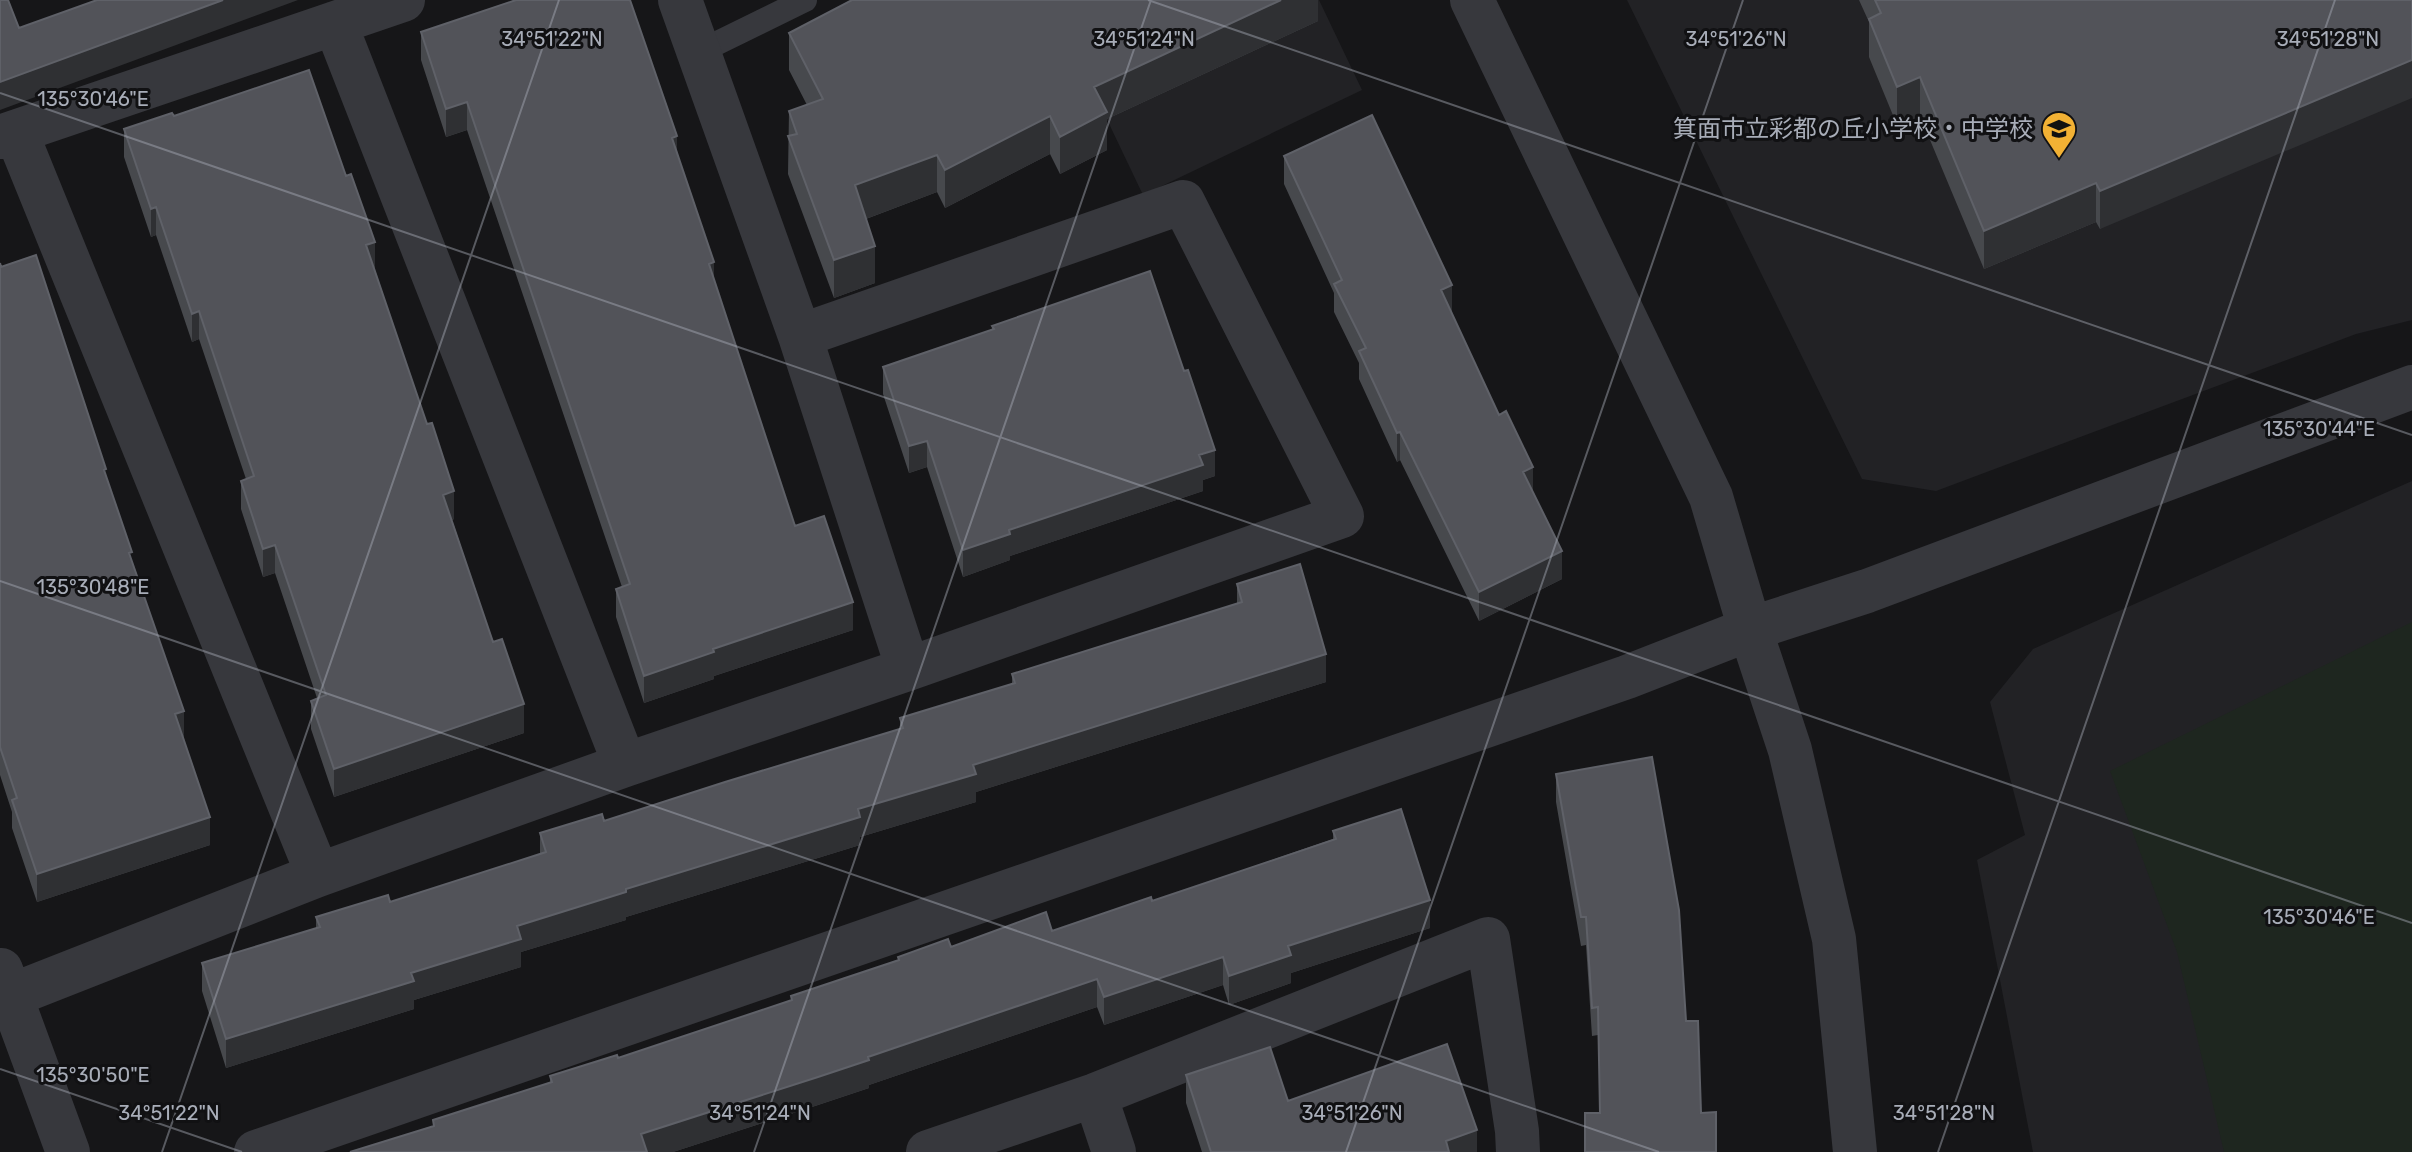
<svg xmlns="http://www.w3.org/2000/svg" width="2412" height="1152" font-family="Rubik,'Noto Sans JP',sans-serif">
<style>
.built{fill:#222225}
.green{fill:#1e261f}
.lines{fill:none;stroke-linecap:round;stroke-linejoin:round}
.service{stroke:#37383d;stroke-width:24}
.minor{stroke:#37383d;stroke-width:44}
.tertiary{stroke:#37383d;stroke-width:44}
.wall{fill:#47494d}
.shaded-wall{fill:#2f3033}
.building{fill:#525359;stroke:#5f6168;stroke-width:2}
.ticks{fill:none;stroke:#a8adb8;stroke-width:2;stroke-opacity:0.45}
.labels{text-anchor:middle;stroke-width:6;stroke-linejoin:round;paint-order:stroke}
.poi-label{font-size:24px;fill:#a8adb8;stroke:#111113;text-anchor:end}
.ticks-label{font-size:20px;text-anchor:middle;fill:#a8adb8;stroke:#111113;stroke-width:6;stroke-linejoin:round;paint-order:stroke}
</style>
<rect width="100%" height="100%" fill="#161618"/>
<path class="built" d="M1050,0H1319L1362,90L1143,195Z
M1627,0H2412V320L2356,334L1936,491L1862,479Z
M2412,481V1152H2033L1977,860L2025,835L1990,702L2033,649Z"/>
<path class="green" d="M2412,622V1152H2224L2177,952L2110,771Z"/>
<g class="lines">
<path class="service" d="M699,52L805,0"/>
<path class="minor" d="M680,0L800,336L908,669
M335,23L625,765
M16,132L318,875
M0,137L403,0
M1,970L68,1152
M0,1000L318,875L625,765L908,669L1342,516L1183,202L800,336
M1095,1095L1114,1152
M928,1152L1095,1095L1488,939L1517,1131L1518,1152"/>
<path class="tertiary" d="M1472,0L1711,497L1750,629L1790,750L1834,939L1855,1152
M256,1152L1627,677L1750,629L1867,591L2412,387"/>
</g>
<path class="wall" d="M1318,0V21L1107,119V150L1060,174L1050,154L945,208L937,192L866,219L875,283L834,298L788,174L789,111L807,105L789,70V33Z
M1859,0H2412L2100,229L2096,222L1984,269L1920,116L1897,125L1869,57V22Z
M421,32L677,151L714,280L795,526L853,630L714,676V679L644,703L616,617V589L622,587L467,130L446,137L421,60Z
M174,116L375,270L454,519L452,520L524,733L334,797L311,729V701L317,698L275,573L263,577L241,509V481L246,479L199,339L192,342L156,235L151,237L124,157V129Z
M1284,156L1452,313H1451L1533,492L1562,579L1479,621L1400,460L1397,462L1359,379V363L1334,312V293L1284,184Z
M0,263L106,476L184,739L210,845L37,902L12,828V812L0,775Z
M992,326L1215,476L1203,480V491L1010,556V560L963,577L927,467L909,473L883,394V367L992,330Z
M1237,584L1326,682L976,792V802L860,837V845L626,917V920L521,952V967L414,1000V1009L226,1068L202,991V963L316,928V917L390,902L540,854V833L604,821L900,729V718L1012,684V674L1237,604Z
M1652,757L1598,1035L1592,1036L1586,945L1581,946L1556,802V774Z
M1333,831L1430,928L1291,973V983L1229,1005L1223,985L1104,1025L1097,1007L869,1085V1088L818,1105L673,1152H350L433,1126V1120L550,1083V1076L618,1058L791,1000V996L898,960V957L951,947L1052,931L1152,901L1333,839Z
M1186,1075L1288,1101L1477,1152H1202L1186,1103Z"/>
<path class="shaded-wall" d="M223,0H298L0,110V82Z
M1281,0H1318V21L1107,119V150L1060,174V137L1094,87Z
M2412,60V98L2100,229V191Z
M1920,77V116L1897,125V87Z
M467,102V130L446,137V109Z
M1050,116V154L945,208V170Z
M677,136V164L672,138Z
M937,155V192L855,223V185Z
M2096,183V222L1984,269V231Z
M156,207V235L151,237V209Z
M375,242V270L366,245Z
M875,246V283L834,298V260Z
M714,262V290L709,264Z
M1452,285V313L1441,319V290Z
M199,311V339L192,342V314Z
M1400,432V460L1397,462V433Z
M927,441V467L909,473V446Z
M1215,450V476L1203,480V491L1010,556V560L963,577V550L1009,530Z
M1533,467V495L1523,472Z
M454,491V519L443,523V495Z
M275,545V573L263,577V549Z
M1562,551V579L1479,621V592Z
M853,602V630L714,676V679L644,703V676L713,649Z
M1326,654V682L976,792V802L860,837V845L626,917V920L521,952V967L414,1000V1009L226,1068V1039L411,973L517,926L858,809L973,765Z
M524,704V733L334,797V769Z
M184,711V739L175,714Z
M210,817V845L37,902V874Z
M1430,900V928L1291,973V983L1229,1005V976L1288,946Z
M1223,957V985L1104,1025V997Z
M1097,979V1007L869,1085V1088L818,1105L673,1152H641V1134Z
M1477,1130V1152H1446V1141Z"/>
<path class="building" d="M0,0H8L19,28L97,0H223L0,82Z
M516,0H630L677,136L672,138L714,262L709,264L795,526L824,516L853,602L713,649L714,652L644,676L616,589L630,584L467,102L446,109L421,32Z
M852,0H1281L1094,87L1107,112L1060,137L1050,116L945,170L937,155L855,185L875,246L834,260L788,136L797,134L789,111L823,99L789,33Z
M1875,0H2412V60L2100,191L2096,183L1984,231L1920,77L1897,87L1869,19L1881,13Z
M309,70L346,176L351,174L375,242L366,245L427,424L432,423L454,491L443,495L493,642L502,639L524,704L334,769L311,701L326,695L275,545L263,549L241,481L254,476L199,311L192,314L156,207L151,209L124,129L172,113L174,116Z
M1372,115L1452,285L1441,290L1499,415L1506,411L1533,467L1523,472L1562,551L1479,592L1400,432L1397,433L1359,351L1366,348L1334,284L1342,280L1284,156Z
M36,255L106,469L104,470L132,552L129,553L184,711L175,714L210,817L37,874L12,800L17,798L0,747V263L1,267Z
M1150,271L1184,371L1188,370L1215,450L1199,455L1203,465L1009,530L1010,534L963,550L927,441L909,446L883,367L994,329L992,326Z
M1300,564L1326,654L973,765L976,774L858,809L860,817L626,889V892L517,926L521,939L411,973L414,981L226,1039L202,963L320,927L316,917L388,895L390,902L546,852L540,833L602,814L604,821L725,782L903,728L900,718L1015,683L1012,674L1242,602L1237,584Z
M1652,757L1679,910L1686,1021H1698L1701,1113L1716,1112V1152H1585V1113H1600L1598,1007L1592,1008L1586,917H1581L1556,774Z
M1401,809L1430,900L1288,946L1291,955L1229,976L1223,957L1104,997L1097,979L868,1057L869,1060L818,1077L641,1134L647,1152H350L434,1126L433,1120L552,1082L550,1076L617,1055L618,1058L792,1000L791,996L899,960L898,957L948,939L951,947L1046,912L1052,931L1151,897L1152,901L1336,839L1333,831Z
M1447,1044L1477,1130L1446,1141L1449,1152H1211L1186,1075L1270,1047L1288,1101Z"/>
<path class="ticks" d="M1148,0L2412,435M0,93L2412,923M0,581L1659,1152M0,1069L242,1152M162,1152L559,0M754,1152L1151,0M1346,1152L1743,0M1938,1152L2335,0"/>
<defs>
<symbol id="school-pin" viewBox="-11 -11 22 30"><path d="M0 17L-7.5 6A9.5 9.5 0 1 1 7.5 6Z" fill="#f2b134" stroke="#111113"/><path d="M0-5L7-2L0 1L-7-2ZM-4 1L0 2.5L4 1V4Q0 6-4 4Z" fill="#111"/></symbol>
</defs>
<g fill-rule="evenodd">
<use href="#school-pin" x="2039" y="109" width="40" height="54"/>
</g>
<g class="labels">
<g class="poi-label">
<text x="2033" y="137">箕面市立彩都の丘小学校・中学校</text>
</g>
</g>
<g class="ticks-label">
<text x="1144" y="46">34°51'24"N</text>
<text x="552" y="46">34°51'22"N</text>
<text x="1736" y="46">34°51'26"N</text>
<text x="2328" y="46">34°51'28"N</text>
<text x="93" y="106">135°30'46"E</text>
<text x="2319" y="436">135°30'44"E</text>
<text x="93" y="594">135°30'48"E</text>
<text x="2319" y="924">135°30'46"E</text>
<text x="93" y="1082">135°30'50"E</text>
<text x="169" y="1120">34°51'22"N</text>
<text x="760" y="1120">34°51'24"N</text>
<text x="1352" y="1120">34°51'26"N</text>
<text x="1944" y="1120">34°51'28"N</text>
</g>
</svg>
